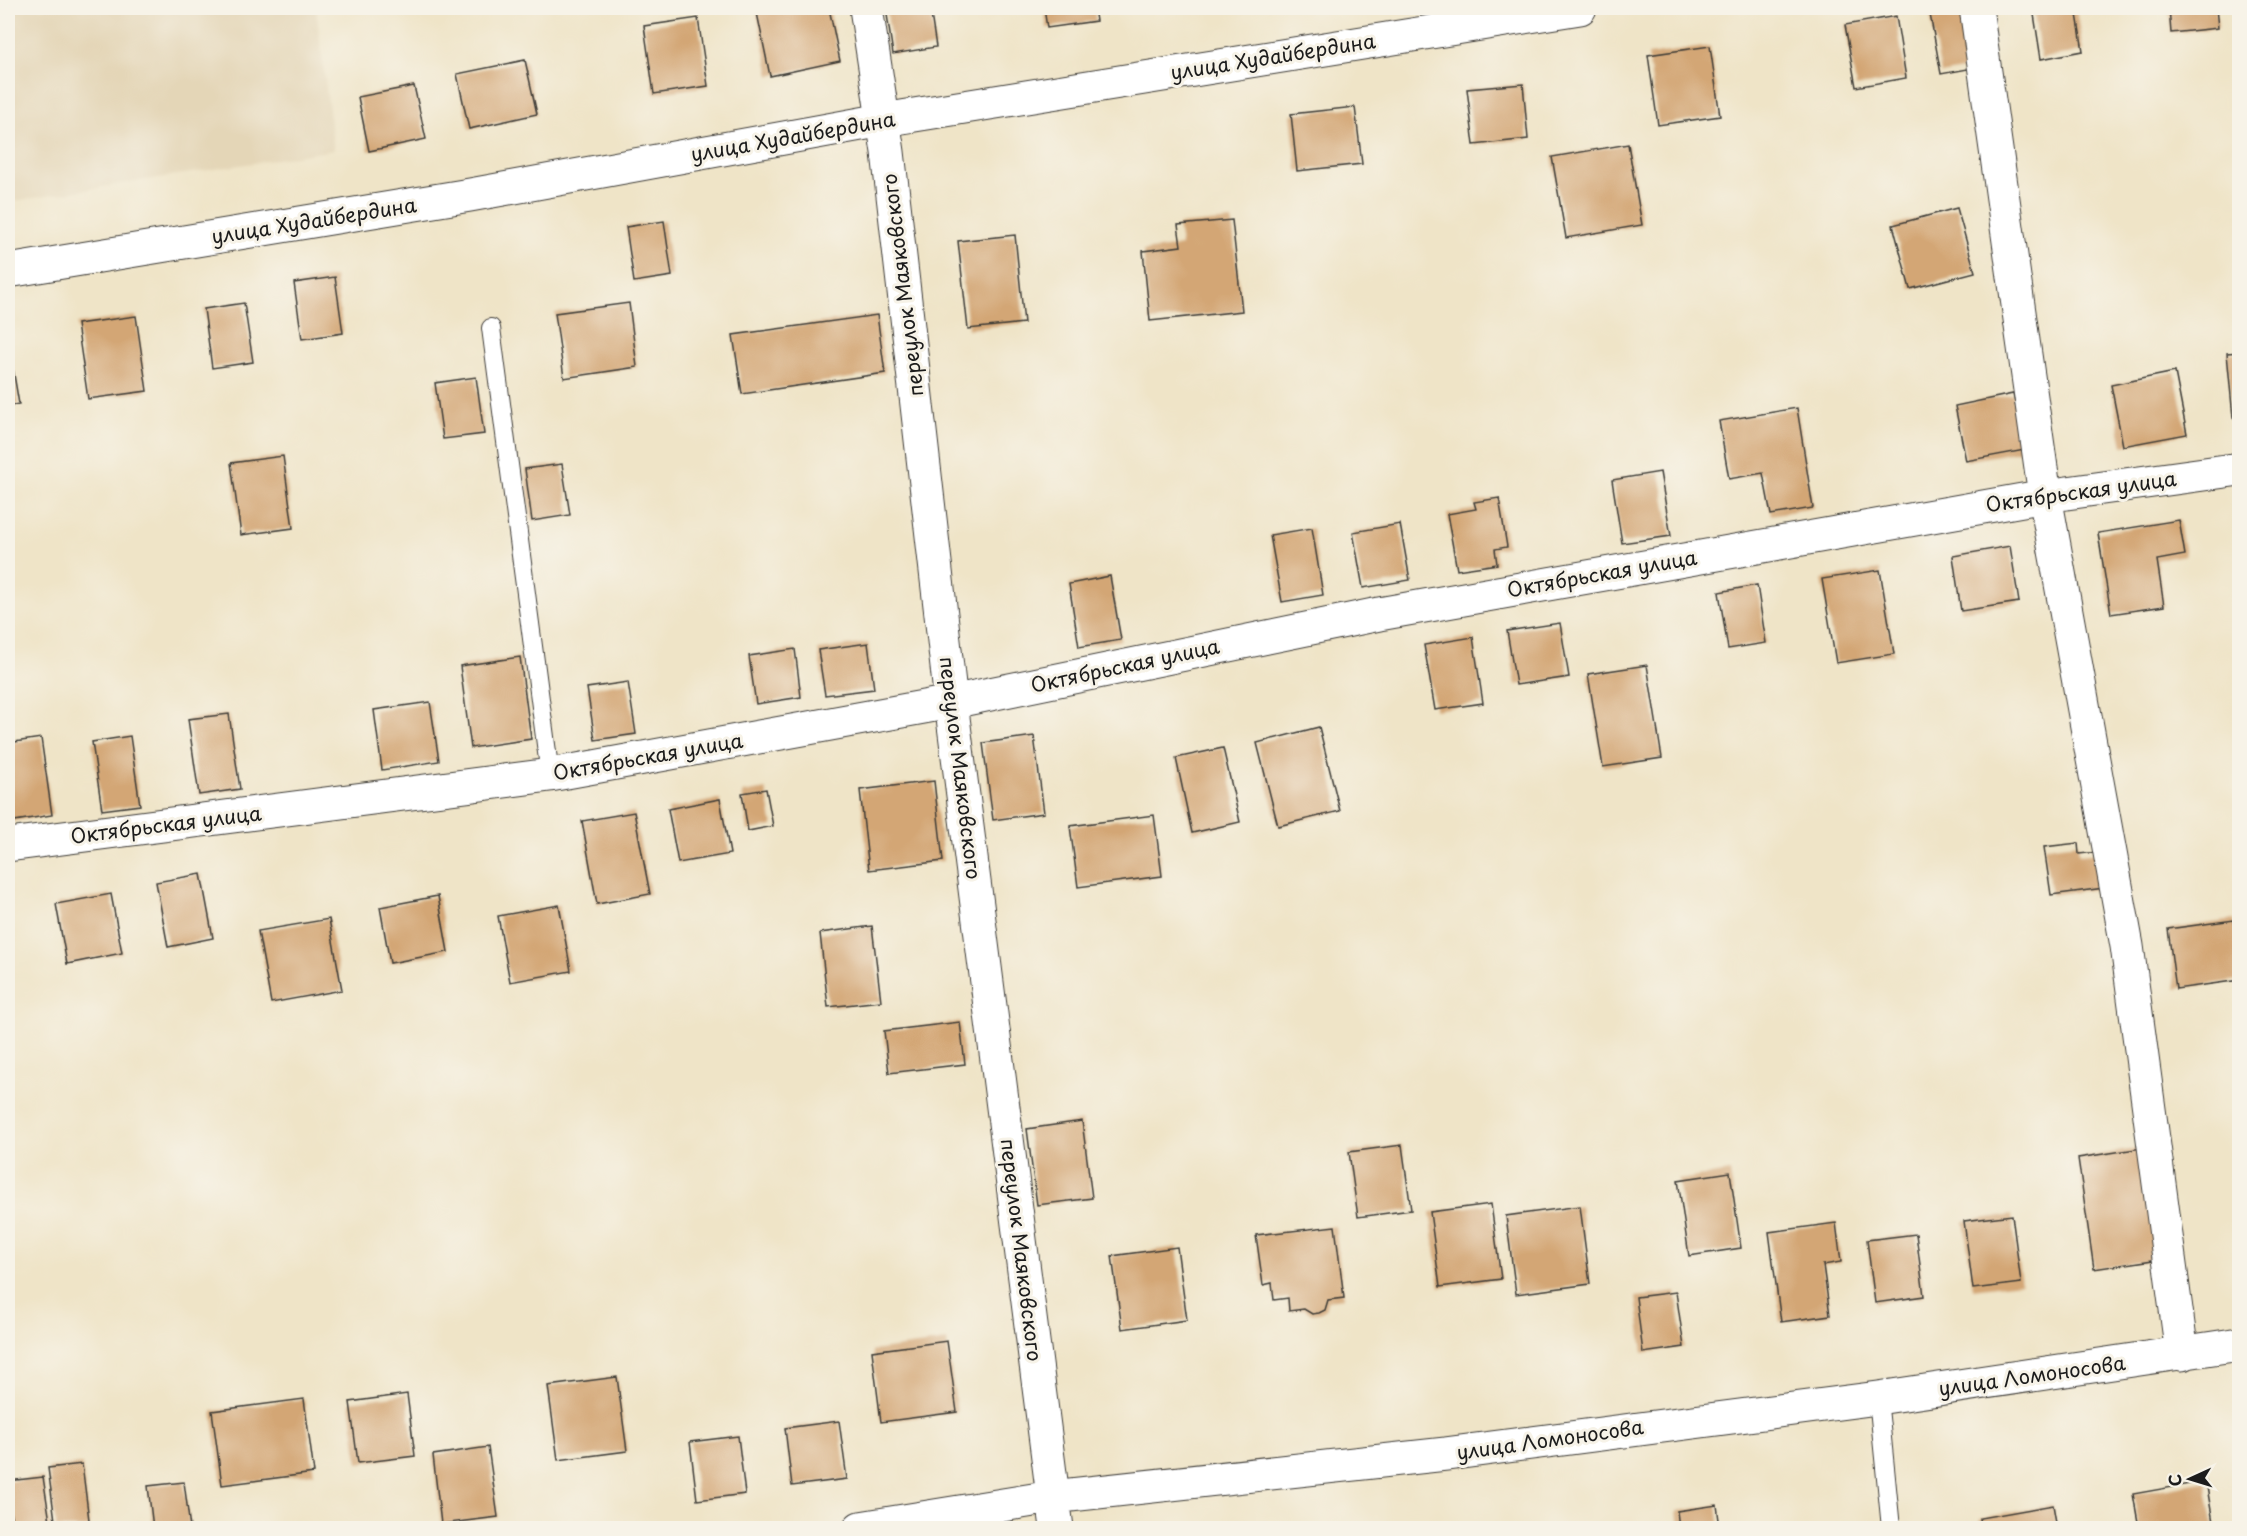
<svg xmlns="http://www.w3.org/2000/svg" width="2247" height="1536" font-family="'Playpen Sans',sans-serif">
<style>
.built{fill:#e4d6b7}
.building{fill:#d3a674}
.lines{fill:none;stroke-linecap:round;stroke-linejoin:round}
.service-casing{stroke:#3c3a36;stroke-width:20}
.minor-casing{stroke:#3c3a36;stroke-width:35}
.tertiary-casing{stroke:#3c3a36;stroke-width:35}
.service{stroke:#fff;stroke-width:18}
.minor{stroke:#fff;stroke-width:33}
.tertiary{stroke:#fff;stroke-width:33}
.labels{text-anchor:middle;stroke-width:6;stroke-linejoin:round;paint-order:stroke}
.street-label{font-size:20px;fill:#1c1c1c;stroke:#f7f3e8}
</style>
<rect width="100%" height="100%" fill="#f7f3e8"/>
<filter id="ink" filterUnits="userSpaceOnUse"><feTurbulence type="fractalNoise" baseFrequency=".0167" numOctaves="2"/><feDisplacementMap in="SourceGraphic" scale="12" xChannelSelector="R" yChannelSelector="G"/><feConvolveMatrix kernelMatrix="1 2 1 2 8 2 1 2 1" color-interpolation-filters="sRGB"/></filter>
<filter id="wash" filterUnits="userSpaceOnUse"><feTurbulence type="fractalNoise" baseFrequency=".008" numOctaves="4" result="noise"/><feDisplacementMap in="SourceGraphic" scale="24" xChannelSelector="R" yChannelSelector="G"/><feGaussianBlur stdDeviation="1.35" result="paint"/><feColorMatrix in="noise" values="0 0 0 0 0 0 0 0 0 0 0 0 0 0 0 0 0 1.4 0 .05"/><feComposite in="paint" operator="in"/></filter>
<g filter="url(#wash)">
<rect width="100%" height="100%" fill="#efe4c7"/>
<path class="built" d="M8,8H316L334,150L8,202Z"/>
<g id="blocks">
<path class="building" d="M756,8H829L840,61L770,76Z
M886,8H930L936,47L893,54Z
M1044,8H1094L1096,21L1047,28Z
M1941,8H1969L1979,67L1941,74L1929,9Z
M2033,8H2076L2083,51L2041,59Z
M2169,8H2216L2218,28L2171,33Z
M1896,16L1906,78L1856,87L1845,25Z
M698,18L708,86L654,94L644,26Z
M1710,46L1720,116L1658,125L1648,55Z
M525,60L537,114L469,129L457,74Z
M1523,84L1528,139L1474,145L1467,89Z
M414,86L426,139L369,151L358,97Z
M1355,107L1362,164L1297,171L1291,114Z
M1628,144L1642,225L1566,238L1552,157Z
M1957,208L1975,272L1910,289L1893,225Z
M1232,220L1242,311L1150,321L1143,251L1181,246L1178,225Z
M664,221L672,276L634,282L626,227Z
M1015,235L1024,323L968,329L958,241Z
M335,277L343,333L302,339L294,283Z
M244,303L253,362L212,368L204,309Z
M629,303L637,367L564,378L555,313Z
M877,315L885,373L742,394L733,335Z
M136,316L147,391L88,399L77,324Z
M8,339L19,404L8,406Z
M2240,352V417L2233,418L2227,353Z
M2175,372L2187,434L2123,446L2111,385Z
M476,377L484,434L443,439L435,383Z
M2013,394L2025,450L1966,461L1955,406Z
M1797,408L1813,508L1771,515L1763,473L1729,479L1719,421Z
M283,456L293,528L241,535L231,463Z
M562,464L570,515L532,521L525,469Z
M1660,472L1671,536L1622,543L1612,480Z
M1499,498L1507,547L1495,549L1497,564L1457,570L1447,514L1476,509L1474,502Z
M2179,520L2185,555L2157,560L2164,606L2111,614L2098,533Z
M1400,524L1410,580L1363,588L1353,532Z
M1312,528L1323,595L1282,602L1270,535Z
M2010,546L2019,602L1961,611L1953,556Z
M1880,570L1894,654L1836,663L1822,579Z
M1110,576L1121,640L1079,647L1069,584Z
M1757,585L1766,643L1728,649L1719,592Z
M1560,623L1569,677L1516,685L1507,631Z
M1473,637L1483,703L1435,710L1424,645Z
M868,643L874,689L825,695L818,650Z
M795,649L801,697L756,704L749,656Z
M520,657L531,739L471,748L460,666Z
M1647,665L1662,758L1603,767L1588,674Z
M628,682L636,734L595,740L587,688Z
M430,702L439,761L382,770L374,710Z
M229,714L240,789L199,795L188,719Z
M1319,727L1340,811L1278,826L1257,743Z
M130,736L140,805L102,810L92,742Z
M1034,736L1044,813L993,820L983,743Z
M41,738L52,815L8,822V743Z
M1223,748L1240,822L1192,833L1176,758Z
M934,781L943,861L869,870L860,790Z
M766,789L773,826L748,831L742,793Z
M720,799L730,854L678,863L668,809Z
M634,812L650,894L597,904L582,821Z
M1154,815L1162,876L1078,887L1070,826Z
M2078,843L2079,854L2107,851L2112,887L2051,895L2044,847Z
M201,874L213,938L168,947L156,882Z
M111,894L122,953L67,964L56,904Z
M438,896L448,952L390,963L380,907Z
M559,905L571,971L510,982L498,916Z
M329,919L342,990L271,1003L258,931Z
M2234,920L2240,961V980L2176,989L2168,929Z
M872,926L881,1001L828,1007L820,933Z
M960,1022L965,1064L889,1073L884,1031Z
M1082,1121L1092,1198L1037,1205L1027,1129Z
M1402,1145L1411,1210L1358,1217L1349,1152Z
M2142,1148L2159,1259L2094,1269L2078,1158Z
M1730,1172L1741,1248L1689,1256L1678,1180Z
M1491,1204L1501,1279L1440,1287L1430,1212Z
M1580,1206L1590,1284L1516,1294L1506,1216Z
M2012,1215L2021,1283L1973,1289L1964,1221Z
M1836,1223L1841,1262L1823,1265L1830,1315L1781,1322L1769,1232Z
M1335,1226L1344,1298L1328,1300L1325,1310L1319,1313L1312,1314L1304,1309L1289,1311L1288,1298L1274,1300L1272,1283L1263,1285L1256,1235Z
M1916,1234L1924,1296L1875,1303L1867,1240Z
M1177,1247L1187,1320L1122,1329L1112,1256Z
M1676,1292L1684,1347L1643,1353L1636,1297Z
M947,1341L957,1412L881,1422L872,1351Z
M617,1377L627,1451L558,1460L548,1386Z
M407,1394L415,1456L358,1463L350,1402Z
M304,1399L314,1473L222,1485L212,1411Z
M839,1421L847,1479L792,1486L785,1428Z
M738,1436L745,1494L697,1500L690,1442Z
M488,1447L498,1517L441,1524L433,1455Z
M82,1464L90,1528H56L48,1468Z
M43,1477L51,1528H13L8,1481Z
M2206,1481L2214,1528H2139L2133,1494Z
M184,1482L190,1528H153L148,1486Z
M1717,1505L1720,1528H1679L1677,1511Z
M2053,1505L2057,1528H1981L1980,1518Z"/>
</g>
</g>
<g filter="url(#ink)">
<use href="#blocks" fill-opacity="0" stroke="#3c3a36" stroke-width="1.5"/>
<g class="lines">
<defs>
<path id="service" d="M491,328L550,775
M1878,1398L1891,1528"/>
<path id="minor" d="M866,8L888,152L951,702L1057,1528
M1976,8L2045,496L2127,946L2182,1354
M8,845L550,775L951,702L1379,614L2045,496L2240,469
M860,1528L1052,1497L1446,1454L1878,1398L2240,1344"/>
<path id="tertiary" d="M8,271L470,195L883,120L1580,8"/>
</defs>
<use href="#service" class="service-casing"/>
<use href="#minor" class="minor-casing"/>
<use href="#tertiary" class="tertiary-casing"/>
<use href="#service" class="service"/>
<use href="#minor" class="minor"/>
<use href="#tertiary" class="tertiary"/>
</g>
</g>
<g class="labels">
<g class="street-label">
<text transform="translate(1273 57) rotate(-9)" y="7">улица Худайбердина</text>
<text transform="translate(793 137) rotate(-10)" y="7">улица Худайбердина</text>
<text transform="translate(314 221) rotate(-9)" y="7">улица Худайбердина</text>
<text transform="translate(903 285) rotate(-97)" y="7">переулок Маяковского</text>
<text transform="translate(2081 492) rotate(-8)" y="7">Октябрьская улица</text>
<text transform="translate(1602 574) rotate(-10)" y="7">Октябрьская улица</text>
<text transform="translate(1125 666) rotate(-12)" y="7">Октябрьская улица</text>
<text transform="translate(648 757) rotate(-10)" y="7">Октябрьская улица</text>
<text transform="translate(960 768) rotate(83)" y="7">переулок Маяковского</text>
<text transform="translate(166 825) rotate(-7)" y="7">Октябрьская улица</text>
<text transform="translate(1021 1250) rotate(83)" y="7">переулок Маяковского</text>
<text transform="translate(2032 1376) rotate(-8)" y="7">улица Ломоносова</text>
<text transform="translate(1550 1440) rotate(-8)" y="7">улица Ломоносова</text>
</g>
</g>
<rect width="2247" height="1536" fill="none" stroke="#f7f3e8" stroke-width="30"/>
<g transform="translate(2190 1479) rotate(266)" stroke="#f7f3e8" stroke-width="4.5" paint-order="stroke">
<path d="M0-4.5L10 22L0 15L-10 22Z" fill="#1c1c1c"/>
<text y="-9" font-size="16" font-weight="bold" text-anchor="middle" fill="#1c1c1c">С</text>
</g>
</svg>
